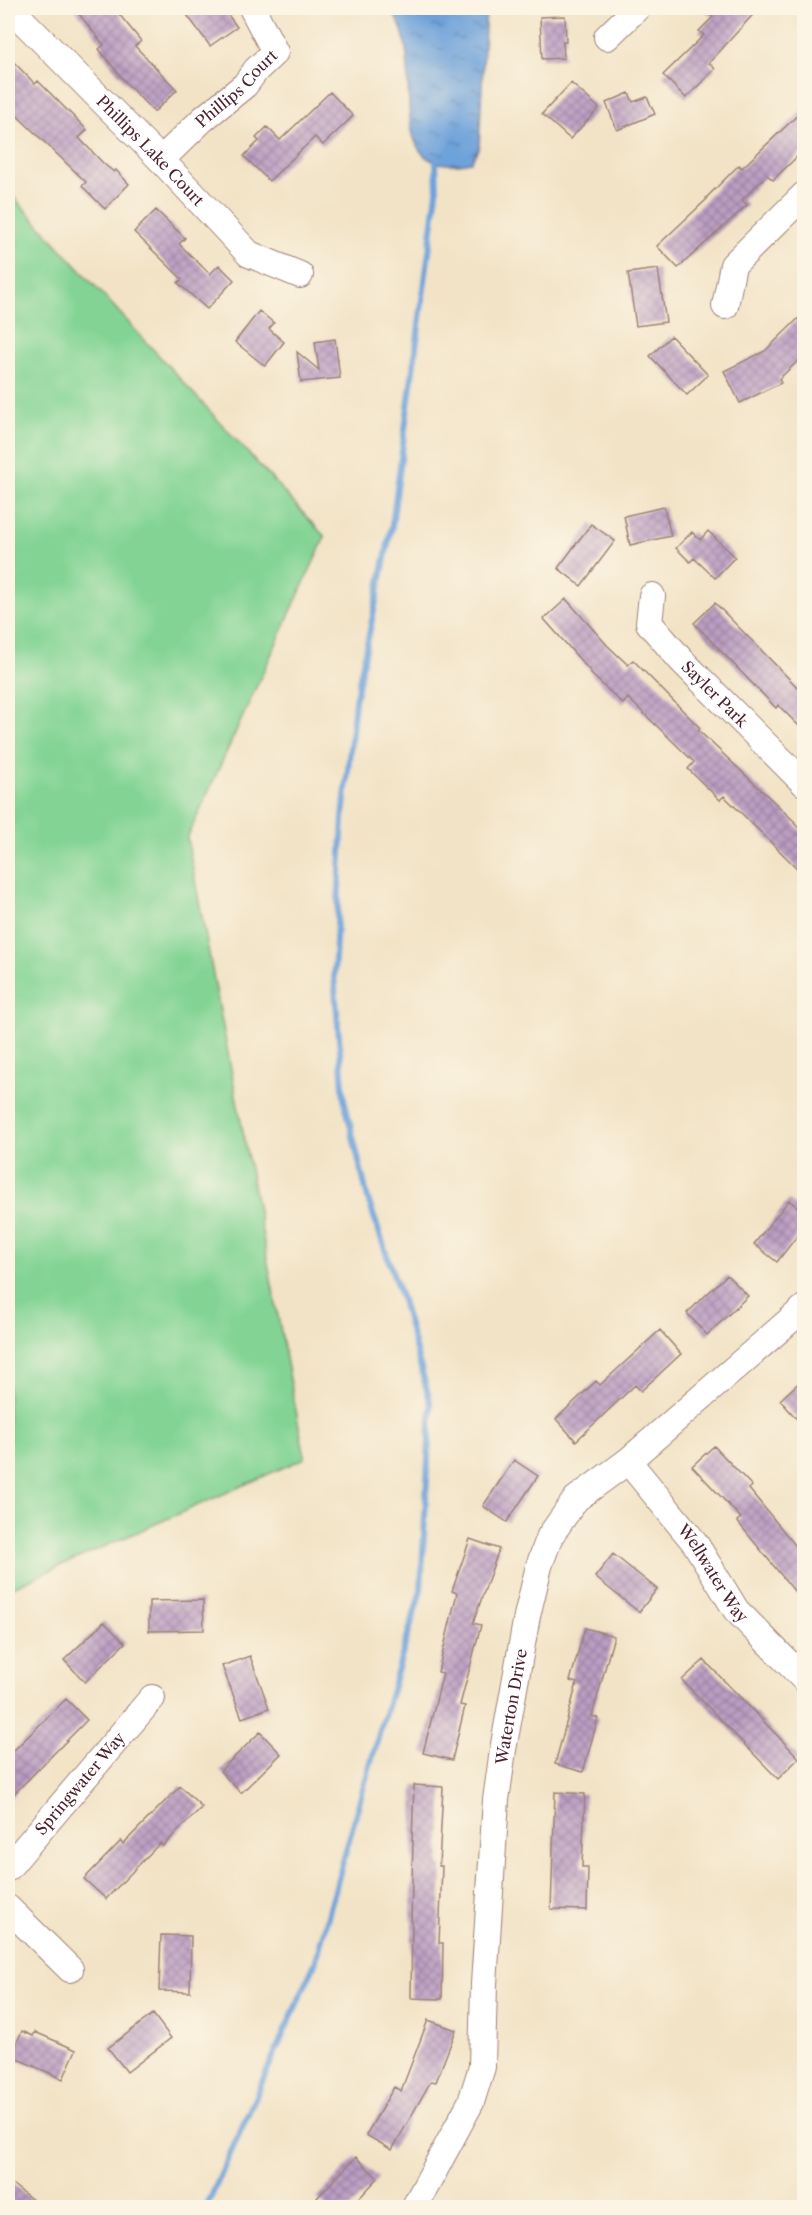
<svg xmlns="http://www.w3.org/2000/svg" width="812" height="2215" font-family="'Libre Caslon Text',serif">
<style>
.green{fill:#83d494;stroke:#667a60;stroke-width:1.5}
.water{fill:url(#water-ripples);stroke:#5c6082;stroke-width:1.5}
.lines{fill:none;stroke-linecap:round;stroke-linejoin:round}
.stream{stroke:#6ea2da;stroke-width:6}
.building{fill:url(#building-cross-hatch)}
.minor-casing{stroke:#9e8178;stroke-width:28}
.minor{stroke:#fff;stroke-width:26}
.labels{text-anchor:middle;stroke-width:6;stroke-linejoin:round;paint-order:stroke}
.street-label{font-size:16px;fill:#4a1f2b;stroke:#fcf5e5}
</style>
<defs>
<pattern id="water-ripples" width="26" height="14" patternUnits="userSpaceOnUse" patternTransform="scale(1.5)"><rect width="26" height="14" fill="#6ea2da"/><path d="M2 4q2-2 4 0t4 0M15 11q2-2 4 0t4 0" fill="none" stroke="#5c83b1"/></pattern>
<pattern id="building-cross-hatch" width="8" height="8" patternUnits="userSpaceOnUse" patternTransform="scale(1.5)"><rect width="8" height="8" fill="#bb9ec3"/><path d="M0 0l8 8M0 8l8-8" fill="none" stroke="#9a809f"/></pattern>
</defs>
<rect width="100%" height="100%" fill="#fcf5e5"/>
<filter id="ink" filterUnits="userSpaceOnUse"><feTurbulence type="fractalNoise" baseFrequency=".0167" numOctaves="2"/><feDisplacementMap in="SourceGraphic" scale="12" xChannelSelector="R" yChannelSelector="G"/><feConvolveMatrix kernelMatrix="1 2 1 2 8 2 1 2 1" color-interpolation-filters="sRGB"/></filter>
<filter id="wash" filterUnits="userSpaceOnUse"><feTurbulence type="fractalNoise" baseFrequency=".008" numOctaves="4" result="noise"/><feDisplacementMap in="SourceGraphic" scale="24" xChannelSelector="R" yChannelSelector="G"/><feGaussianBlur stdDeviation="1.35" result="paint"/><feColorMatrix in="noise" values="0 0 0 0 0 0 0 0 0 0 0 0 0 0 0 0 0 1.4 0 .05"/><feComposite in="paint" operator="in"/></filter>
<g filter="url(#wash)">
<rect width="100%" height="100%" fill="#f2e3c6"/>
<path class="green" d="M8,191L325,537L187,838L305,1458L8,1589Z"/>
<path class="water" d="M387,8H486L479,147L471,162C369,184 436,47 387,8Z"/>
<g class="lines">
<path class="stream" d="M206,2208L315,1963L361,1796L421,1590L431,1405L402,1300L368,1199L344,1099L334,976L343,818L355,701L392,525L437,192L436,162"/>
</g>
<g id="blocks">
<path class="building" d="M74,8H114L141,41L135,46L177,90L154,112L127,84L99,49L104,45Z
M182,8H223L237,27L210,46Z
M702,8H759L709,63L715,69L686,98L663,75L704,35L699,31L713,17Z
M565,16L566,42H563L564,58L542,59L540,17Z
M8,56L35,84L38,81L87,130L79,138L104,164L114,172L116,170L129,184L105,209L82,186L86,182L8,107Z
M571,83L599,108L570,139L542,114Z
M330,92L353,116L323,145L315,137L269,181L244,156L259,141L256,138L267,127L280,140Z
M629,93L633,102L647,97L655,114L617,130L606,103Z
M804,109V150L773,180L767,175L742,200L747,205L678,268L657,246L707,199L706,198L739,165L742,168Z
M156,210L185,238L179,244L210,274L219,265L234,280L207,309L178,283L182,279L134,232Z
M658,269L666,322L636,326L628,273Z
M259,311L274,323L269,329L284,342L265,366L235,342Z
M804,313V355L779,379L781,383L740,403L724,371L765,351Z
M671,336L708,375L687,395L650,356Z
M335,339L340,378L301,382L297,352L319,370L315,342Z
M664,507L671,536L630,545L624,516Z
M591,524L615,541L581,586L558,568Z
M708,531L735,557L715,578L694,558L690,562L676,548L692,532L700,540Z
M566,599L607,645L628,665L633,660L700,728L698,730L795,822L794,823L804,834V875L724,796L720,800L688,769L694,762L628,698L623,704L590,673L591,672L544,619Z
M715,603L804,694V731L778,705L776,708L694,623Z
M789,1200L804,1213V1227L777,1262L754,1244Z
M727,1275L748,1296L707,1335L687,1313Z
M660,1330L681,1354L641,1391L635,1385L576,1441L556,1419L596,1381L600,1385Z
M804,1378V1427L780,1400Z
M714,1446L752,1486L749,1489L804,1556V1603L737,1521L741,1518L692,1466Z
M514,1460L538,1476L507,1522L483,1506Z
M470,1539L499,1549L473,1623L481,1625L460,1705L465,1706L452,1760L423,1753L443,1673L438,1672L457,1593L452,1591Z
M613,1554L657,1589L639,1612L595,1577Z
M203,1600L204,1630L149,1631V1601Z
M104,1622L125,1643L85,1682L64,1660Z
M585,1628L614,1636L592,1716L598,1718L583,1772L555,1764L577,1683L570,1681Z
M250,1656L269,1708L242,1718L222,1666Z
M704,1660L799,1758L778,1779L682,1680Z
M66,1699L87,1720L8,1800V1756Z
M260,1732L281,1754L241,1793L220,1771Z
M414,1785L443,1787L439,1866H442L439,1943H443L442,1999L411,1998L412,1921H411L413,1841H412Z
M180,1786L202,1807L163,1846L160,1843L106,1899L84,1879L121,1841L123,1844Z
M555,1792L585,1794L582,1867H588L587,1910L551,1909Z
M161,1935L191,1936L190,1992L159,1991Z
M153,2014L171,2038L127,2072L108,2048Z
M428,2020L456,2030L436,2082L431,2081L392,2150L366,2135L394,2087L401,2091Z
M22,2031L33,2036L35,2032L76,2050L63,2079L11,2056Z
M356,2157L378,2178L350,2208H328L317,2198Z
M8,2181L43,2208H8Z"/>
</g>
</g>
<g filter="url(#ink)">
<use href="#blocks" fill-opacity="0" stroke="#9e8178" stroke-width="1.5"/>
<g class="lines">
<defs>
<g id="minor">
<path id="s1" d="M10,8L161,160L249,254L300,275"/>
<path d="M607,37L637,8"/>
<path id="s2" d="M161,160L203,119L245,85L256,70L275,52L252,8"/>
<path d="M725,306L733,265L804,195"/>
<path id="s3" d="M652,596L649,623L681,660L804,783"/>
<path id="s4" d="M628,1461L695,1543L736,1610L804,1679"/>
<path id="s5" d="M8,1868L152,1698"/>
<path d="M8,1908L70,1969"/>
<path id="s6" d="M414,2208L471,2102L482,2067L484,1984L496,1800L503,1750L527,1616L539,1566L550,1536L576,1499L628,1461L804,1308"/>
</g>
</defs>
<use href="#minor" class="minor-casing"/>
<use href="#minor" class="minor"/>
</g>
</g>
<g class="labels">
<g class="street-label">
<text dy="6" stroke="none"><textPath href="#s2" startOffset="104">Phillips Court</textPath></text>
<text dy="6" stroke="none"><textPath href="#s1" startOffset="200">Phillips Lake Court</textPath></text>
<text dy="6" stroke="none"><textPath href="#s3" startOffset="124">Sayler Park</textPath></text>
<text dy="6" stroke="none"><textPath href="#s4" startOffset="141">Wellwater Way</textPath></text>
<text dy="6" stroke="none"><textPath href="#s6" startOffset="519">Waterton Drive</textPath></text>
<text dy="6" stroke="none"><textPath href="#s5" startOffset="111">Springwater Way</textPath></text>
</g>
</g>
<rect width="812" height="2215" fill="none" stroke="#fcf5e5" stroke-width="30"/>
</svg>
